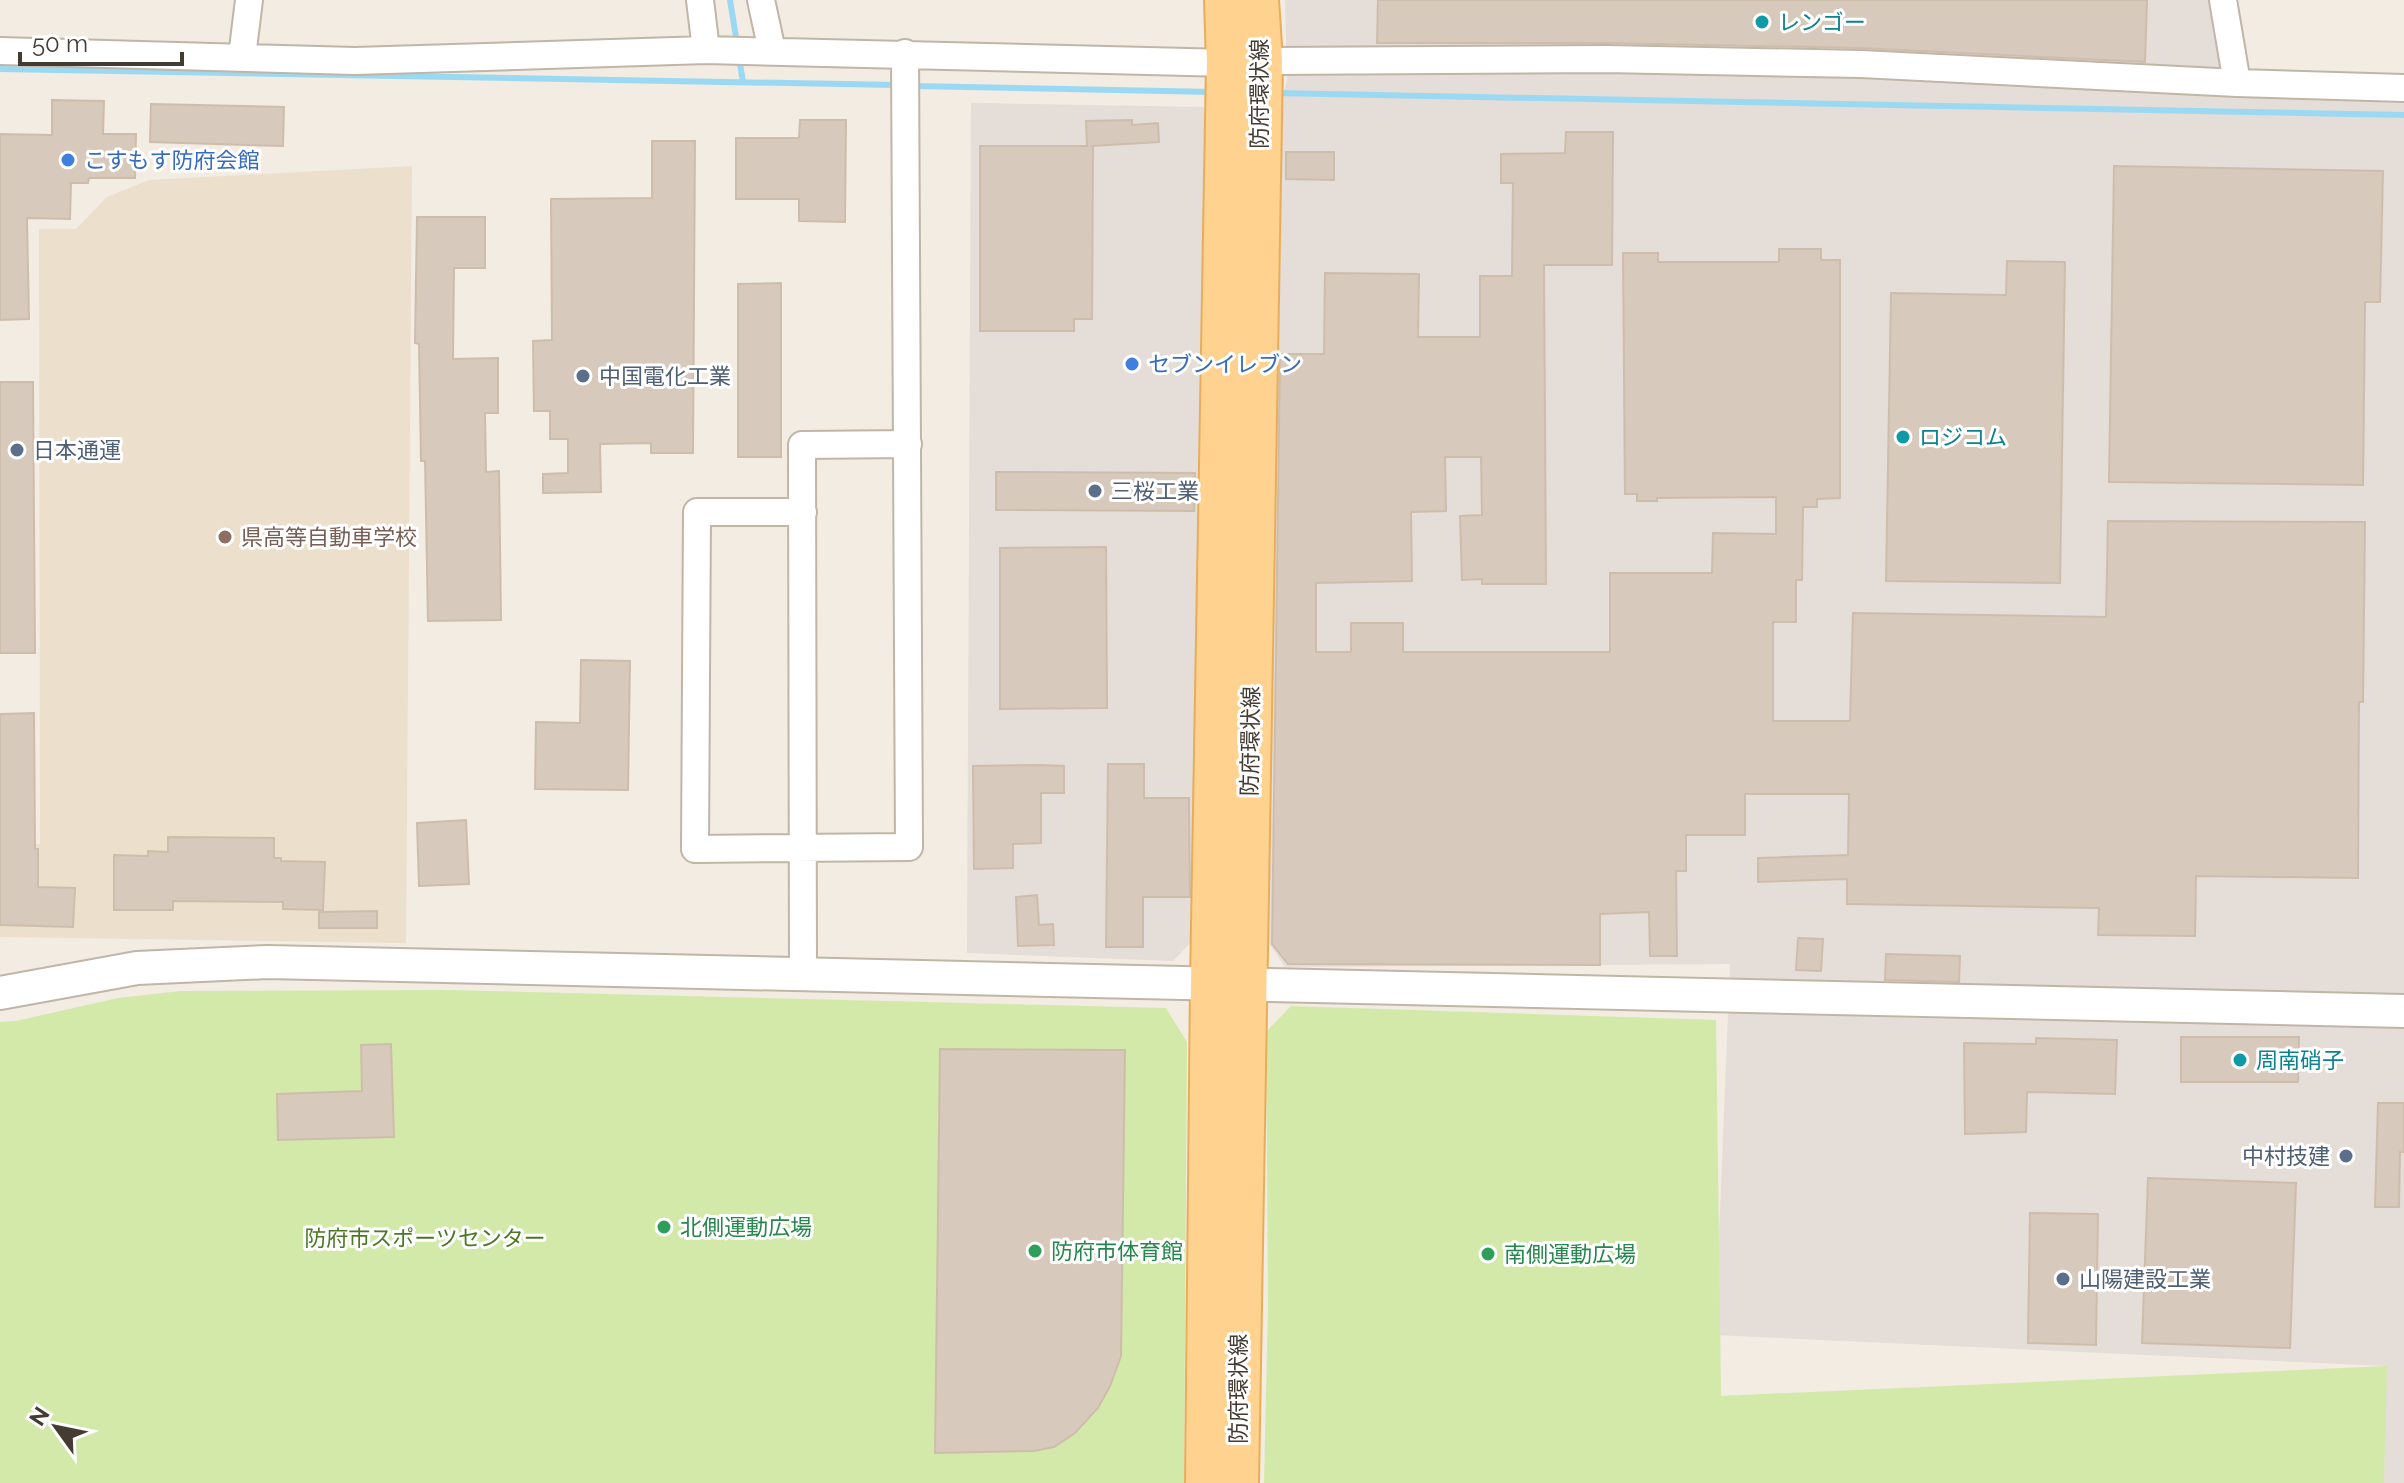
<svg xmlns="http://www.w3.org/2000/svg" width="2404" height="1483" viewBox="0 0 2404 1483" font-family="Raleway,'Noto Sans JP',sans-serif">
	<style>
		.industrial { fill: #e4ddd8 }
		.education { fill: #ecdfcc }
		.green { fill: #d3e9a9 }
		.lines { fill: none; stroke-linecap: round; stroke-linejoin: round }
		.stream { stroke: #9bd9f3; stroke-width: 6 }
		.building { fill: #d7c9bb; stroke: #cfbdab; stroke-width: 2 }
		.minor-casing { stroke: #c1b5a8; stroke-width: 30 }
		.tertiary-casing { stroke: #c1b5a8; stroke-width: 36 }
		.primary-casing { stroke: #e8ad5b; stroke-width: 46 }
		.minor { stroke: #fff; stroke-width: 26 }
		.tertiary { stroke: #fff; stroke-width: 32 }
		.primary { stroke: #ffd28f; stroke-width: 42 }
		.culture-dot { fill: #0f9aa8; stroke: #fff; stroke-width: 3 }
		.shop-dot { fill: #3f7fe0; stroke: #fff; stroke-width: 3 }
		.service-dot { fill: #5c6f8a; stroke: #fff; stroke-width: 3 }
		.education-dot { fill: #8d6e63; stroke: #fff; stroke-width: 3 }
		.leisure-dot { fill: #2e9e5b; stroke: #fff; stroke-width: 3 }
		.labels { text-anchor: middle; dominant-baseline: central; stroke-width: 6; stroke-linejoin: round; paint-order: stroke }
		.culture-label { font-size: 22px; fill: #0d838f; stroke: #fff; text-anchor: start }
		.street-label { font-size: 22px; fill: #443b33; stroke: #fff }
		.shop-label { font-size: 22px; fill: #366cbe; stroke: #fff; text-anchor: start }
		.service-label { font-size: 22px; fill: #4e5e75; stroke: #fff; text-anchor: start }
		.education-label { font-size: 22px; fill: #785e54; stroke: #fff; text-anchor: start }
		.leisure-label { font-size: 22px; fill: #27864d; stroke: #fff; text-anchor: start }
		.park-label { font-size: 22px; fill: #4d7724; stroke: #fff }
	</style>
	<rect width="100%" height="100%" fill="#f2ece3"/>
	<path class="industrial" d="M1285,0H2223L2237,83L2404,88V1483H2384L2386,1366L1715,1335L1730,964L1285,967L1264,936L1279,112L1287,80Z
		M971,103L1204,107L1199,934L1173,961L967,953Z"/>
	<path class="education" d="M412,166L406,943L0,937V845L40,844L39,229H76L107,197L149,180Z"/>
	<path class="green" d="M447,990L1166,1008L1187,1042L1184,1483H0V1022L16,1021L118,998L181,991Z
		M1291,1006L1716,1020L1721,1396L2387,1366L2384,1483H1264L1268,1306L1266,1032Z"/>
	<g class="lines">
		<path class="stream" d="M730,0L737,43
			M739,58L743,82
			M0,69L897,85
			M912,86L1213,92
			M1276,93L2404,115"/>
	</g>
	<path class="building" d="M1378,0H2147L2145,62L1861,48L1606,43H1377Z
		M52,100L104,101L103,134H136L135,178H89L88,183H71L70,219L27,218L29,319L0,320V134L52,135Z
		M151,104L284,107L283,146L150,142Z
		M800,120H846L845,222L799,221V199H736V138H799Z
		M1132,120V125L1158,123L1159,142L1091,146H1093L1092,319H1074V331H980V146H1087L1086,121Z
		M1566,132H1613L1612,265H1544L1546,584H1482V579L1462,580L1460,516L1482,515L1481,457H1445L1446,511L1411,512L1412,581L1316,583V652H1351V623H1403V652H1610V573H1712L1713,533L1776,534V497L1657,498V501H1637V494H1625L1623,253H1658V262H1779V249H1821V260H1840V498L1817,499V507H1803L1802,580H1796V622H1773V721H1850L1853,613L2106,617L2108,521L2365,522L2363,702H2359L2358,878L2196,876L2195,936L2098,935L2099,908L1847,904V879L1758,882V858L1848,855L1849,794H1745V835H1686V871H1676L1677,956H1650L1649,912L1600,914V965L1288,964L1272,944L1280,354H1324L1325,273L1419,274L1418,337H1480V276H1512L1513,183H1501V154L1565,153Z
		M652,141H695L693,453H651V443L600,444L601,492L543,493V474L568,473V439H550V411H534L533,341L552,340L551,199L652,198Z
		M1286,152H1334V180L1286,179Z
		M2114,166L2383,171L2380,302H2365L2363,485L2109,482Z
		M417,217H485V268H454L453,359L498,358V413H485L486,472L499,471L501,620L428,621L425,461H421L419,344L415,343Z
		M2007,261L2065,262L2060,583L1886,581L1891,293L2006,295Z
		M781,283V457H738V284Z
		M0,382H33L35,653H0Z
		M996,472L1195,473L1194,511L996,510Z
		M1106,547L1107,708L1000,709V548Z
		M581,660L630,661L628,790L535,789L536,722L580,723Z
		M34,713L35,849H38V887L75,888L73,927L0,925V714Z
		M1108,764H1144V798H1189L1190,897H1143V947H1106Z
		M1040,765L1064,766V793H1041V843L1013,844V868L974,869L973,766Z
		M466,820L469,884L419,886L417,823Z
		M168,837L274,838V858H281V861L325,862L323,910L283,909V902L173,901V910H114V855L148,856V851L168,852Z
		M1037,895L1039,925L1053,924L1054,945L1018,946L1016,897Z
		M377,911V928H319V912Z
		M1798,938L1823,939L1821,971L1796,970Z
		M1886,954L1960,956L1959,982L1885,980Z
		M2181,1037H2299L2298,1082H2181Z
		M2036,1038L2117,1040L2115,1094L2027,1092L2026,1132L1965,1134L1964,1043L2036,1044Z
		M391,1044L394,1137L278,1140L277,1094L362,1091L361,1045Z
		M940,1049L1125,1050L1121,1356L1110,1386L1098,1408L1075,1433L1054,1447L1034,1451L935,1453Z
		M2378,1103H2404V1152H2400L2399,1207H2375Z
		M2148,1178L2296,1183L2290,1348L2142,1343Z
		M2030,1213L2098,1214L2096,1345L2028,1343Z"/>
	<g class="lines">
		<g class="minor-casing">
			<path id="minor" d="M700,0L706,50
				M761,0L772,51
				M2223,0L2237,83
				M0,51L355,61L706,50L1228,63L1261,61L1606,59L1861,64L2237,83L2404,88
				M242,57L249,0
				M803,512H697L695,849L909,847L905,53
				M803,975L802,445L908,444"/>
		</g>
		<g class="tertiary-casing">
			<path id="tertiary" d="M0,993L137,968L268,962L2404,1011"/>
		</g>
		<g class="primary-casing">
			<path id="primary" d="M1207,1483L1212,983L1228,63L1226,0
				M1237,1483L1261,61L1257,0"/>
		</g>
		<use href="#minor" class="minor"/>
		<use href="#tertiary" class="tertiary"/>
		<use href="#primary" class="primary"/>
	</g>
	<g class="culture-dot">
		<circle cx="1762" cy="22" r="8"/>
		<circle cx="1903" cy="437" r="8"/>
		<circle cx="2240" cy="1060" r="8"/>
	</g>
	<g class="shop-dot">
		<circle cx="68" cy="160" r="8"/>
		<circle cx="1132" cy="364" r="8"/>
	</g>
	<g class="service-dot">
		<circle cx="583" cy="376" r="8"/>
		<circle cx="17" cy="450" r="8"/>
		<circle cx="1095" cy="491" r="8"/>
		<circle cx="2346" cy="1156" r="8"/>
		<circle cx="2063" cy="1279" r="8"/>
	</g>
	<circle class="education-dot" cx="225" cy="537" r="8"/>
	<g class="leisure-dot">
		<circle cx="664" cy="1227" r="8"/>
		<circle cx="1035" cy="1251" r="8"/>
		<circle cx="1488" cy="1254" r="8"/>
	</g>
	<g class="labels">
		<g class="culture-label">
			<text x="1778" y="22">レンゴー</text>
			<text x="1919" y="437">ロジコム</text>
			<text x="2256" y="1060">周南硝子</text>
		</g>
		<g class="street-label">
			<text transform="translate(1259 94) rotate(-90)">防府環状線</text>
			<text transform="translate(1250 741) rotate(-89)">防府環状線</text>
			<text transform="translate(1238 1389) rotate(-90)">防府環状線</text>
		</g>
		<g class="shop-label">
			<text x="84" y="160">こすもす防府会館</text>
			<text x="1148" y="364">セブンイレブン</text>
		</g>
		<g class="service-label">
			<text x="599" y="376">中国電化工業</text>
			<text x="33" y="450">日本通運</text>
			<text x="1111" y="491">三桜工業</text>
			<text x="2330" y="1156" text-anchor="end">中村技建</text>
			<text x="2079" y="1279">山陽建設工業</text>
		</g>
		<g class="education-label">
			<text x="241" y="537">県高等自動車学校</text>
		</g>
		<g class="leisure-label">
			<text x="680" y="1227">北側運動広場</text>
			<text x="1051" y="1251">防府市体育館</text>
			<text x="1504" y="1254">南側運動広場</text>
		</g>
		<g class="park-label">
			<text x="425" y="1238">防府市スポーツセンター</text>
		</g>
	</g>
	<g transform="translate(56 1427) rotate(303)" stroke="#ffffff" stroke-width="6" paint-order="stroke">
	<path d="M0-6L14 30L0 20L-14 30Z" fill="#443b33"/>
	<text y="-12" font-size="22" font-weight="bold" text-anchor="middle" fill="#443b33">N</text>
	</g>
	<path d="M20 52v12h162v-12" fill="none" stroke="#443b33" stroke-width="4"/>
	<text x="32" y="52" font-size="24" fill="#443b33" stroke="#ffffff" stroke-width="6" paint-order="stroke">50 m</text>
</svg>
